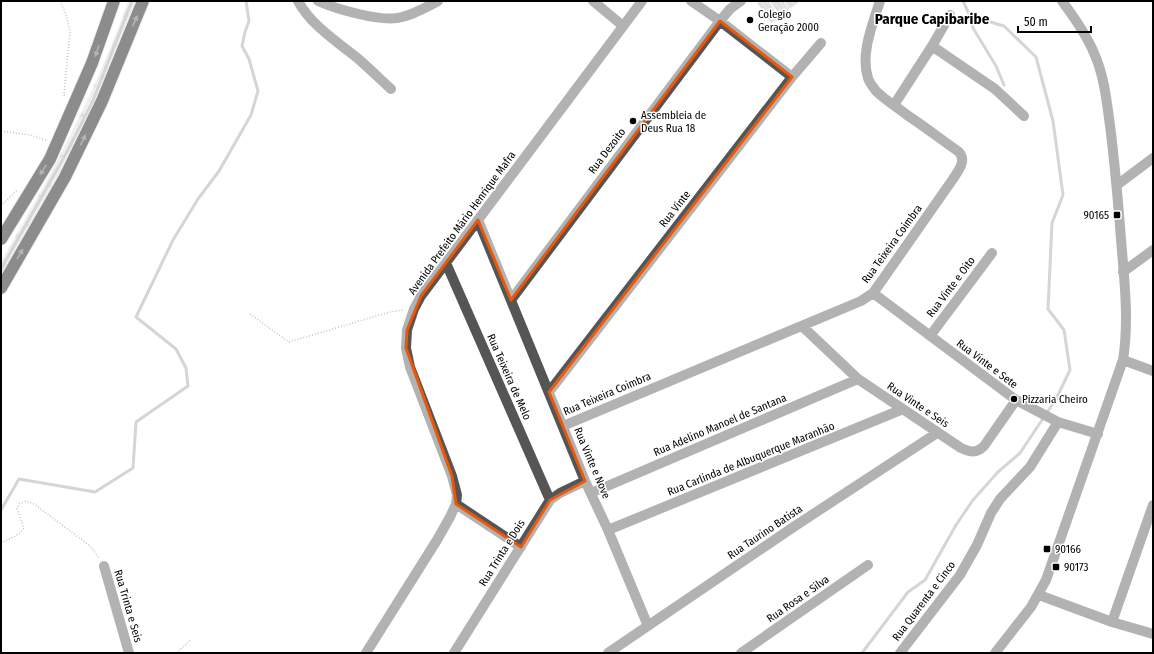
<svg xmlns="http://www.w3.org/2000/svg" width="1154" height="654" viewBox="0 0 1154 654" font-family="'Fira Sans Condensed',sans-serif">
	<style>
		.forest { fill: url(#forest-firs) }
		.lines { fill: none; stroke-linecap: round; stroke-linejoin: round }
		.stream { stroke: #a3a3a3; stroke-width: 3 }
		.building { fill: url(#building-back-hatch) }
		.highway-casing { stroke: #dbdbdb; stroke-width: 14 }
		.path { stroke: #777; stroke-width: 1.5; stroke-dasharray: 1 2; stroke-linecap: butt }
		.minor { stroke: #555; stroke-width: 10 }
		.highway { stroke: #000; stroke-width: 12 }
		.oneway { fill: #595959 }
		.marked { fill: none; stroke: #e8590c; stroke-width: 3; stroke-linejoin: round }
		.poi-dot { fill: #000; stroke: #fff; stroke-width: 1.5 }
		.labels { text-anchor: middle; dominant-baseline: central; stroke-width: 3; stroke-linejoin: round; paint-order: stroke }
		.poi-label { font-size: 11px; fill: #000; stroke: #fff; text-anchor: start }
		.street-label { font-size: 11px; fill: #000; stroke: #fff }
		.district-label { font-size: 15px; font-weight: bold; fill: #000; stroke: #fff }
	</style>
	<defs>
		<pattern id="forest-firs" width="22" height="20" patternUnits="userSpaceOnUse"><rect width="22" height="20" fill="#dcdcdc"/><path d="M5 1l3.5 6h-7zM16 11l3.5 6h-7z" fill="#bbb"/></pattern>
		<pattern id="building-back-hatch" width="6" height="6" patternUnits="userSpaceOnUse"><rect width="6" height="6" fill="#c4c4c4"/><path d="M-1 5l2 2M0 0l6 6M5-1l2 2" fill="none" stroke="#a7a7a7"/></pattern>
	</defs>
	<rect width="100%" height="100%" fill="#fff"/>
	<path class="forest" d="M128,1H137L91,115L1,280V261C50,178 96,92 128,1Z"/>
	<g class="lines">
		<path class="stream" d="M970,16L973,28L996,66L1004,85
			M1,269L68,150L92,103L132,1
			M1,510L19,479L95,492L133,468L136,422L188,386L186,368L176,349L136,317L173,240L198,199L219,171L251,115L258,91L249,59L242,46L245,32L249,21L246,1
			M862,653L908,592L925,580L956,525L973,500L998,472L1020,453L1056,399L1070,370L1064,330L1048,309L1052,223L1063,195L1053,121L1036,57L1004,26L970,16L963,1"/>
	</g>
	<path class="building" d="M760,1H769L780,19L771,23L757,3Z
		M770,1H783L790,12L782,18Z
		M784,1H797L798,3L789,9Z"/>
	<g class="lines">
		<g class="highway-casing">
			<path id="highway" d="M1,239L50,159L92,63L114,1
				M1,288L65,177L102,101L143,1"/>
		</g>
		<path class="path" d="M60,1L66,14L70,32L64,95L66,96
			M1,131L30,135L46,140
			M1,206L18,189
			M250,314L289,342L390,312L404,310
			M1,544C8,538 18,537 24,528L17,509L19,504L26,501L34,504L90,546L99,558
			M176,653L191,640"/>
		<path class="minor" d="M298,1C311,25 336,41 356,57C368,67 380,79 391,89
			M318,1C336,9 383,23 402,17C414,14 427,7 438,1
			M593,1L623,26
			M691,1L720,21L792,77
			M932,46L995,89L1024,116
			M894,105L932,46L950,15
			M1117,185L1153,158
			M478,220L585,481L608,530L648,626
			M446,263L550,500
			M1123,272L1153,250
			M873,293L1016,400L1058,422L1098,434
			M511,300L720,21L730,9L741,1
			M802,326L858,379L961,448C970,452 976,454 984,446L1016,400
			M930,336L992,253
			M1123,360L1153,371
			M549,392L792,77L821,43
			M563,426L861,301L873,293L883,279L953,179C958,171 967,161 959,152C942,140 925,127 907,115C897,107 885,100 876,91C873,87 869,82 868,78C860,54 873,23 880,1
			M591,493L858,379
			M456,504L521,547
			M608,530L903,409
			M104,566L129,653
			M1039,595L1112,622L1153,634
			M1112,622L1153,505
			M366,653L437,540L450,517L456,504L457,495L452,476L410,367L406,348L407,330L414,309L421,296L642,1
			M454,653L550,500L560,493L585,481
			M608,653L795,526L937,433
			M741,653L868,565
			M900,653L960,575L977,545L991,513L1000,499L1030,467L1058,422
			M995,653L1031,607L1046,580L1123,360C1130,316 1123,271 1120,226C1117,190 1114,154 1109,118C1106,95 1103,73 1094,53C1086,34 1074,17 1062,1"/>
		<use href="#highway" class="highway"/>
	</g>
	<defs><path id="oneway-solid" d="M-6-.8H1V-3.2L6.5 0L1 3.2V.8H-6Z"/></defs>
	<g class="oneway">
		<use href="#oneway-solid" transform="translate(135 21) rotate(-67)"/>
		<use href="#oneway-solid" transform="translate(97 51) rotate(109)"/>
		<use href="#oneway-solid" transform="translate(83 140) rotate(-64)"/>
		<use href="#oneway-solid" transform="translate(43 170) rotate(122)"/>
		<use href="#oneway-solid" transform="translate(20 254) rotate(-60)"/>
	</g>
	<path d="M0 0H1154V654H0ZM720,21L792,77L549,392L585,481L550,500L521,547L456,504L452,476L406,348L407,330L421,296L478,220L511,300Z" fill="#fff" fill-opacity=".55" fill-rule="evenodd"/>
	<path class="marked" d="M720,21L792,77L549,392L585,481L550,500L521,547L456,504L452,476L406,348L407,330L421,296L478,220L511,300Z"/>
	<g class="poi-dot">
		<circle cx="750" cy="20" r="4"/>
		<circle cx="633" cy="121" r="4"/>
		<rect x="1113" y="211" width="8" height="8" rx="2"/>
		<circle cx="1014" cy="399" r="4"/>
		<rect x="1043" y="545" width="8" height="8" rx="2"/>
		<rect x="1052" y="563" width="8" height="8" rx="2"/>
	</g>
	<g class="labels">
		<g class="poi-label">
			<text x="758" y="14">Colegio<tspan x="758" dy="13">Geração 2000</tspan></text>
			<text x="641" y="115">Assembleia de<tspan x="641" dy="13">Deus Rua 18</tspan></text>
			<text x="1109" y="215" text-anchor="end">90165</text>
			<text x="1022" y="399">Pizzaria Cheiro</text>
			<text x="1055" y="549">90166</text>
			<text x="1064" y="567">90173</text>
		</g>
		<g class="street-label">
			<text transform="translate(607 151) rotate(-53)">Rua Dezoito</text>
			<text transform="translate(675 209) rotate(-52)">Rua Vinte</text>
			<text transform="translate(462 223) rotate(-54)">Avenida Prefeito Mário Henrique Mafra</text>
			<text transform="translate(892 244) rotate(-54)">Rua Teixeira Coimbra</text>
			<text transform="translate(951 287) rotate(-53)">Rua Vinte e Oito</text>
			<text transform="translate(987 364) rotate(37)">Rua Vinte e Sete</text>
			<text transform="translate(509 377) rotate(66)">Rua Teixeira de Melo</text>
			<text transform="translate(607 394) rotate(-23)">Rua Teixeira Coimbra</text>
			<text transform="translate(918 405) rotate(34)">Rua Vinte e Seis</text>
			<text transform="translate(720 425) rotate(-23)">Rua Adelino Manoel de Santana</text>
			<text transform="translate(751 459) rotate(-22)">Rua Carlinda de Albuquerque Maranhão</text>
			<text transform="translate(592 463) rotate(67)">Rua Vinte e Nove</text>
			<text transform="translate(765 532) rotate(-34)">Rua Taurino Batista</text>
			<text transform="translate(502 553) rotate(-58)">Rua Trinta e Dois</text>
			<text transform="translate(798 599) rotate(-35)">Rua Rosa e Silva</text>
			<text transform="translate(924 601) rotate(-53)">Rua Quarenta e Cinco</text>
			<text transform="translate(128 606) rotate(74)">Rua Trinta e Seis</text>
		</g>
		<g class="district-label">
			<text x="932" y="19">Parque Capibaribe</text>
		</g>
	</g>
	<rect width="1154" height="654" fill="none" stroke="#000000" stroke-width="4"/>
	<path d="M1018 26v6h73v-6" fill="none" stroke="#000000" stroke-width="2"/>
	<text x="1024" y="26" font-size="12" fill="#000000" stroke="#ffffff" stroke-width="3" paint-order="stroke">50 m</text>
</svg>
